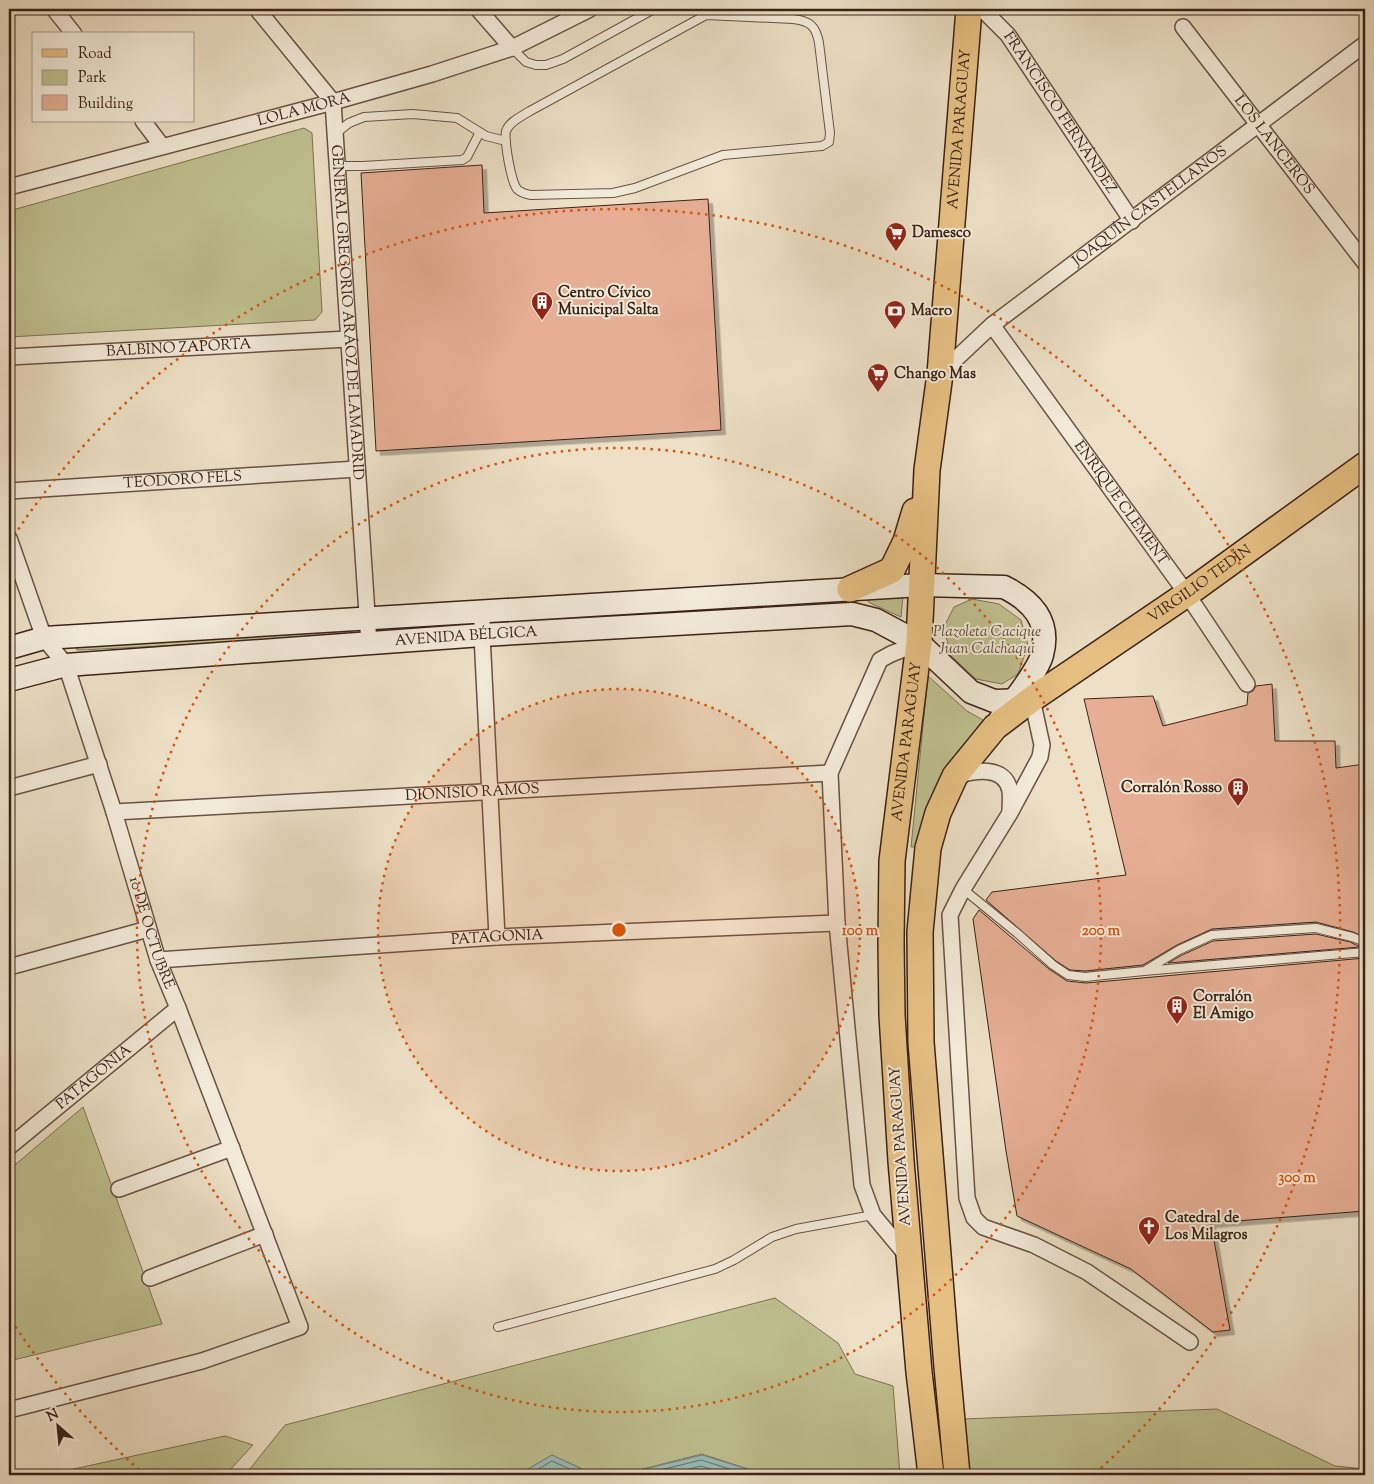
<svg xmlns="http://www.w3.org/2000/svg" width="1374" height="1484" viewBox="0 0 1374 1484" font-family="'Sorts Mill Goudy',serif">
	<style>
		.green { fill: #bfc090; stroke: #7d7154 }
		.water { fill: #99bdb8; stroke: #737f78 }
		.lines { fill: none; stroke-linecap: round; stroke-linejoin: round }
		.shore { stroke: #6a7068; stroke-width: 1 }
		.building { fill: #e6ae94; stroke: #3b2218; filter: url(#shadow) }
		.service-casing { stroke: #685244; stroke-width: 10 }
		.minor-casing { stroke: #685244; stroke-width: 18 }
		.secondary-casing { stroke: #3b2218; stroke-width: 25 }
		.primary-casing { stroke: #3b2218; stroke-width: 28 }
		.service { stroke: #f3ebda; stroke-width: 8 }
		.minor { stroke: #f3ebda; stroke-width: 15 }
		.secondary { stroke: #f3ebda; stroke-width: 22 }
		.primary { stroke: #e6c083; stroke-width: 25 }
		.ring { fill: none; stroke: #d7540d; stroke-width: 2.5; stroke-dasharray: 2.5 5 }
		.labels { text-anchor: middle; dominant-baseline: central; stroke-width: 4; stroke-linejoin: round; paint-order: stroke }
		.street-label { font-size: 15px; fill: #3b2218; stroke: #f3ebda }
		.poi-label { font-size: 15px; font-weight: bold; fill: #3b2218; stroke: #f3ebda; text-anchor: start }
		.park-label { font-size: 15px; font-style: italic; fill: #5c4a36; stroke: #f3ebda }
		.centre { fill: #d7540d; stroke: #f3ebda; stroke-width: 2.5 }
		.ring-label { font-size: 15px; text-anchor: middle; font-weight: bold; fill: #d7540d; stroke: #f3ebda; stroke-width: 4; stroke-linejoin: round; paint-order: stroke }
	</style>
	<defs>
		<filter id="shadow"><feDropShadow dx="4.5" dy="4.5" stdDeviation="0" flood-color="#0004"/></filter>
	</defs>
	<rect width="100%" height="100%" fill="#ede0c6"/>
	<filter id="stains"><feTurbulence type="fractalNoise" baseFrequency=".004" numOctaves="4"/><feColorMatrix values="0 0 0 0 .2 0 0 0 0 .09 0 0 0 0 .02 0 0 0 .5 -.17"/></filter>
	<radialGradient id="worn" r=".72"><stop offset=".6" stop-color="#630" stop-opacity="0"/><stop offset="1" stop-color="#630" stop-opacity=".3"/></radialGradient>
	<path class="green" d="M304,128L312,133L322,312L315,320L9,337V211Z
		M903,595L901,617L870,603L864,598Z
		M834,598L838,602L837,605L496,623L497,619Z
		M972,599L999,604L1021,620L1028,645L1018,674L1002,684L976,679L950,655L944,627L954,607Z
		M344,628L345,634L339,637L81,650H77L75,646Z
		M928,676L967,711L983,720L940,777L925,813L915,847H911Z
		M83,1107L162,1324L9,1361V1170Z
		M775,1298L838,1343L855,1374L893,1386L900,1475H826L757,1472L702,1454L619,1475H595L552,1455L518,1475H245L285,1425Z
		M1217,1409L1335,1466L1365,1469V1475H967L963,1419Z
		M225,1436L253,1445L228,1472L213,1475H46Z"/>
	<path class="water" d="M552,1455L595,1475H518Z
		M702,1455L757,1472L817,1475H620Z"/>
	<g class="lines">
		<path class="shore" d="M528,1475L552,1461L583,1475
			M640,1475L701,1460L749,1475
			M666,1475L701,1466L729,1475"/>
	</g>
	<path class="building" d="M482,165L484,213L708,199L721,430L376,451L361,173Z
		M1272,684L1275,741H1335L1336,768L1365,764V937L1353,932L1316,922L1212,929L1177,945L1143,965L1085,971L1070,970L1056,961L986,900L992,892L1126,875L1084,699L1153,696L1163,726L1247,705L1248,693L1253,691L1256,686Z
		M979,910L1049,969L1067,981L1086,983L1365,958V1211L1211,1223L1230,1330L1213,1332L1131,1269L1017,1216L1006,1151L973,919Z
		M1316,934L1350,942L1360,947L1168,963L1182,955L1213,941Z"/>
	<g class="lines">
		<g class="service-casing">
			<path id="service" d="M706,15L793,19C810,21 816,26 819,43L830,133L829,142L822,146L723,155L635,188L613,193L531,195C525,194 521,193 517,189C511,181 504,141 506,131C509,122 522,116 530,111Z
				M512,48L526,62L536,65H546L563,59L654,9
				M335,134L349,123L364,117L413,114L457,118L486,136L506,141
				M337,166H363L462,160L467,157L480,132
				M963,889L1017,933L1053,965L1068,975L1085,977L1144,971L1365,952
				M1146,970L1179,950L1212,935L1316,928L1352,937L1360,940L1365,944
				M498,1327L715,1269L734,1260L772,1237L796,1229L873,1215"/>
		</g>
		<g class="minor-casing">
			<g id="minor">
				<path d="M54,9L74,34"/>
				<path id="s1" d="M257,9L333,102L369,644"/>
				<path d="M478,9L512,48"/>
				<path id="s2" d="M982,9L1008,35L1132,221"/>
				<path id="s3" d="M1183,27L1365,263"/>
				<path d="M143,121L162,146"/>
				<path id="s4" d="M9,187L333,102L432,74L512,48L590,9"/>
				<path id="s5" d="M992,325L1187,594L1247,684"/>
				<path id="s6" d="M9,357L348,339"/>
				<path id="s7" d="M940,374L992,325L1365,44"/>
				<path id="s8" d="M9,491L357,469"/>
				<path id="s9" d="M9,538L44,638L66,665L114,812L158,960L178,1008L300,1327L202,1361L9,1410"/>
				<path d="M482,611V635L497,937"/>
				<path d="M1032,699L1042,745L1040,757L1010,813L963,889L950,915L967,1198L974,1218L983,1227L1034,1245L1087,1272L1190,1342"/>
				<path d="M956,776C973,771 1005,764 1010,791C1011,798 1010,805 1010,811"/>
				<path d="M9,788L99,764"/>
				<path id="s10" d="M114,812L830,773"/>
				<path id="s11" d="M158,960L497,937L837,923"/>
				<path d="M9,967L148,929"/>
				<path id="s12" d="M9,1147L178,1008"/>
				<path d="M119,1189L232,1148"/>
				<path d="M908,1257L873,1215L862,1185L837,923L830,773L880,660L891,654L919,643"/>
				<path d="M150,1278L265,1234"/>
			</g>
		</g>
		<g class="secondary-casing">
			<g id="secondary">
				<path d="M9,648L44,638L921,585L1004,587C1032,601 1051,621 1042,655C1037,673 1011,703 1000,720"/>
				<path id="s13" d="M9,680L66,665L482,635L852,614L876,620L919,643L971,692L994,701L1024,700"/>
			</g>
		</g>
		<g class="primary-casing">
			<g id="primary">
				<path d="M850,589L892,570L906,541L915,511"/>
				<path id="s14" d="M931,1475L919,1372L901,1161L892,1015L891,942L892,861L919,643L927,470L940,374L969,9"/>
				<path id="s15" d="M957,1475L947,1367L921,1042L920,932L928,848L938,813L955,776L995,727L1032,699L1187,594L1365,465"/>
			</g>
		</g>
		<use href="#service" class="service"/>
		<use href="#minor" class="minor"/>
		<use href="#secondary" class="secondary"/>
		<use href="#primary" class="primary"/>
	</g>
	<circle cx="619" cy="930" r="241" fill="#d7540d" fill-opacity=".12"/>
	<g class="ring">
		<circle cx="619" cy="930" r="241"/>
		<circle cx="619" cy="930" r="482"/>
		<path d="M145 1475A722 722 0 0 1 10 1318M10 542A722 722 0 1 1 1093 1475"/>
	</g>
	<defs>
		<g id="supermarket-pin" transform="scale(1.125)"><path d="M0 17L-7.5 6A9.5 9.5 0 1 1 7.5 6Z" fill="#8f2418" stroke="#f3ebda"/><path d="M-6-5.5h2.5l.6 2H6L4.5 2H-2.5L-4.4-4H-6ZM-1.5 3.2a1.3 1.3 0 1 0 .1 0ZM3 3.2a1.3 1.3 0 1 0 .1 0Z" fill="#fff"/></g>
		<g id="building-pin" transform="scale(1.125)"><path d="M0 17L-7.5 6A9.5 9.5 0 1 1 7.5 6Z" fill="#8f2418" stroke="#f3ebda"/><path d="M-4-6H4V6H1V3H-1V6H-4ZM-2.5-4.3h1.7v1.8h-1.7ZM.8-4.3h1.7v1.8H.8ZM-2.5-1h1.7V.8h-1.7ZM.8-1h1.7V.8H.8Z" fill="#fff"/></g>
		<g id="bank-pin" transform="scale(1.125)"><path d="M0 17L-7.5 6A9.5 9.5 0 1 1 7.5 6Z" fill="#8f2418" stroke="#f3ebda"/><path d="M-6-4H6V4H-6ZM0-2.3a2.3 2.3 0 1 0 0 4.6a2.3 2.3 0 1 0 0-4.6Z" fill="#fff"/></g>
		<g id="church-pin" transform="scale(1.125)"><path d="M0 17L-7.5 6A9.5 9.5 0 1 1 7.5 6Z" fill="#8f2418" stroke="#f3ebda"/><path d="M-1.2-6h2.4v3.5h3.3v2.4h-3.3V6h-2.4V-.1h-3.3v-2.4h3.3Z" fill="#fff"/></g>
	</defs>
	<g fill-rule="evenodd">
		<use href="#supermarket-pin" x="896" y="233"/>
		<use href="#building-pin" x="542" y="302"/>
		<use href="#bank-pin" x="895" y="311"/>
		<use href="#supermarket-pin" x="878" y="374"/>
		<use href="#building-pin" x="1238" y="788"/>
		<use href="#building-pin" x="1177" y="1006"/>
		<use href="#church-pin" x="1149" y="1227"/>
	</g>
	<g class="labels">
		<g class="street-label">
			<text stroke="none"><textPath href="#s4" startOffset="305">LOLA MORA</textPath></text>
			<text stroke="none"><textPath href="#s2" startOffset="130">FRANCISCO FERNÁNDEZ</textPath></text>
			<text stroke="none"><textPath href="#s14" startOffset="1351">AVENIDA PARAGUAY</textPath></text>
			<text stroke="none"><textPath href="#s3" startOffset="149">LOS LANCEROS</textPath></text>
			<text stroke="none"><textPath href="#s7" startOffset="269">JOAQUÍN CASTELLANOS</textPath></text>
			<text stroke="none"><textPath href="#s1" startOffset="331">GENERAL GREGORIO ARÁOZ DE LAMADRID</textPath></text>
			<text stroke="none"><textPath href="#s6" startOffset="170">BALBINO ZAPORTA</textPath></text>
			<text stroke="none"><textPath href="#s8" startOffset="174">TEODORO FELS</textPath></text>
			<text stroke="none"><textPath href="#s5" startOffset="220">ENRIQUE CLEMENT</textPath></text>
			<text stroke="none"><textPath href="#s15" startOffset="1019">VIRGILIO TEDÍN</textPath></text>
			<text stroke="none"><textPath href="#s13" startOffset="460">AVENIDA BÉLGICA</textPath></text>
			<text stroke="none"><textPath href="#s14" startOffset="736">AVENIDA PARAGUAY</textPath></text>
			<text stroke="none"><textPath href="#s10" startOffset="359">DIONISIO RAMOS</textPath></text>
			<text stroke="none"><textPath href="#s9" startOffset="422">10 DE OCTUBRE</textPath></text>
			<text stroke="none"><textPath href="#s11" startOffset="340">PATAGONIA</textPath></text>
			<text stroke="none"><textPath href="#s12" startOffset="110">PATAGONIA</textPath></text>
			<text transform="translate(901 1146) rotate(-94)">AVENIDA PARAGUAY</text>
		</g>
		<g class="poi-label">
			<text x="912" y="233">Damesco</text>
			<text x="558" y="293">Centro Cívico<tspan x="558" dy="17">Municipal Salta</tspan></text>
			<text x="911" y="311">Macro</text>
			<text x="894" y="374">Chango Mas</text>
			<text x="1222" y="788" text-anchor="end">Corralón Rosso</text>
			<text x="1193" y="997">Corralón<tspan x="1193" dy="17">El Amigo</tspan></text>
			<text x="1165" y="1218">Catedral de<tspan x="1165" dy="17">Los Milagros</tspan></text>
		</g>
		<g class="park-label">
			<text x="987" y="632">Plazoleta Cacique<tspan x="987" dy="17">Juan Calchaqui</tspan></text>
		</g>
	</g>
	<circle cx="619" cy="930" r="8" class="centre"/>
	<g class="ring-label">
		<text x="860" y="935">100 m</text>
		<text x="1101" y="935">200 m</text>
		<text x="1297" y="1182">300 m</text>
	</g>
	<rect width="1374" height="1484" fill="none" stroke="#ede0c6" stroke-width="30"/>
	<rect x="10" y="10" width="1354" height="1464" fill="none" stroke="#3b2218" stroke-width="2.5"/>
	<rect x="15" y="15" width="1344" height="1454" fill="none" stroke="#3b2218"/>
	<rect x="32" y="32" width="162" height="90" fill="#f3ebda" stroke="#a99b8c"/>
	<rect x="42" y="49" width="25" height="8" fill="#e6c083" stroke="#a99b8c"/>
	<text x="78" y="58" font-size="15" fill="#3b2218">Road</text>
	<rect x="42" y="70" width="25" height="15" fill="#bfc090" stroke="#a99b8c"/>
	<text x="78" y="82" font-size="15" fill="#3b2218">Park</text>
	<rect x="42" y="95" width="25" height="15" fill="#e6ae94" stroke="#a99b8c"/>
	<text x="78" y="108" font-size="15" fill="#3b2218">Building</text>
	<g transform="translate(58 1426) rotate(333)" stroke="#f3ebda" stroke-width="4" paint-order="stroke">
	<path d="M0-4L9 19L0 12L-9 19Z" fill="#3b2218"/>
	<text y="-8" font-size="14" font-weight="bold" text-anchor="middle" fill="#3b2218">N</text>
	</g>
	<rect width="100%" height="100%" filter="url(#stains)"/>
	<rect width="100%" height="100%" fill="url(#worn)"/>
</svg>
